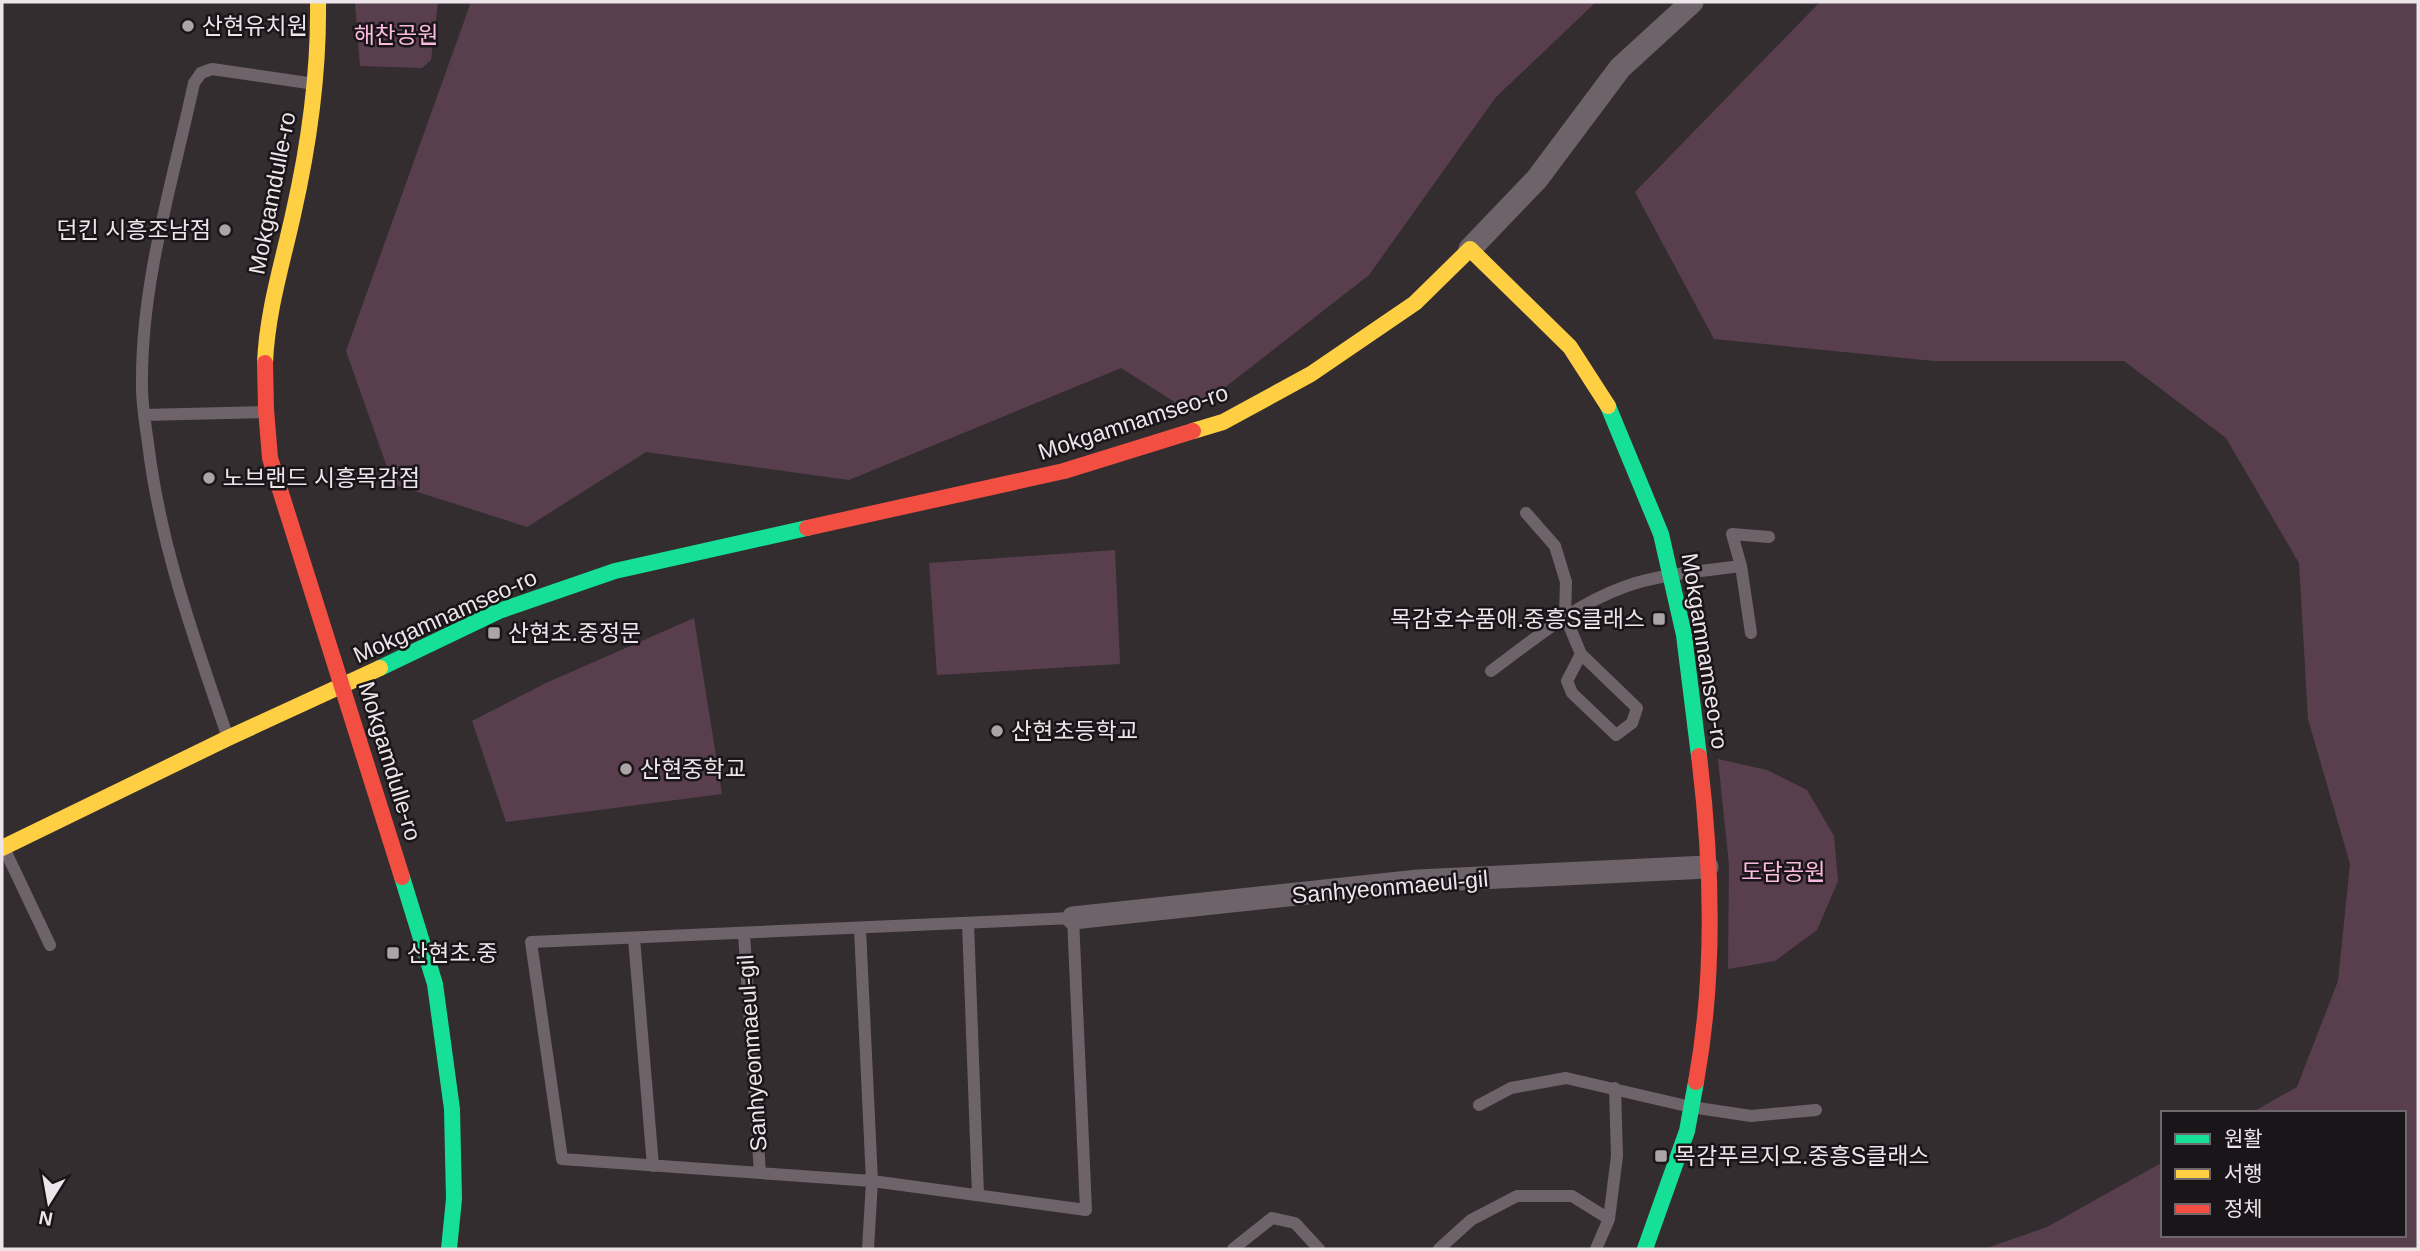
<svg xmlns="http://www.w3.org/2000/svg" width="2420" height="1251" viewBox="0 0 2420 1251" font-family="Arial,'Noto Sans KR',sans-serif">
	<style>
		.green { fill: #593f4e }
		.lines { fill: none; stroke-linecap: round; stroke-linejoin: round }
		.lane { stroke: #6e6369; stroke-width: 12 }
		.street { stroke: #6e6369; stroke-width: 23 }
		.fast { stroke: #16e098; stroke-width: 16 }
		.slow { stroke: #ffcf43; stroke-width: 16 }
		.jam { stroke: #f24e42; stroke-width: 16 }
		.poi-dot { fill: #aca5a8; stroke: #1a1518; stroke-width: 2.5 }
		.labels { text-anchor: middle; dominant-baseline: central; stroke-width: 5; stroke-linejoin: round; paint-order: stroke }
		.poi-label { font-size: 23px; fill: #ede5e9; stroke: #1a1518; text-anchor: start }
		.park-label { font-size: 23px; fill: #fabbdf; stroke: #1a1518 }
		.street-label { font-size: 23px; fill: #ede5e9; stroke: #1a1518 }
	</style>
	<rect width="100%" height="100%" fill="#332d30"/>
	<path class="green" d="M355,2H438L431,60L422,68L360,66Z
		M471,2H1596L1496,97L1369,275L1192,413L1121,368L849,480L646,452L527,527L393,484L346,351Z
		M1820,2H2418V1249H1984L2047,1227L2163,1162V1235H2404V1113H2251L2297,1087L2338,981L2350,864L2308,719L2299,563L2226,438L2124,361H1934L1714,339L1635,192Z
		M1115,550L1120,664L937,675L929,563Z
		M694,618L722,794L506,822L472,721L546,683Z
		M1718,759L1767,770L1807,790L1834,836L1838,881L1817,930L1775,961L1728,969L1729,865Z"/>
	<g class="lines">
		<path class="lane" d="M144,415L265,412
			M1526,513L1555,546L1566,582L1565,616L1581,654L1637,708L1632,723L1616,735L1572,693L1567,681L1581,654
			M1741,566L1732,534L1769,537
			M1491,671C1533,640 1574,605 1624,587C1659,574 1704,571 1741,566L1751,633
			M228,738C195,641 160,545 148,443C145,422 141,400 142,379C142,279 173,180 194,83L201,73L212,69L315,84
			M4,848L50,945
			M1073,918L1086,1210L872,1181L562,1159L531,942Z
			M968,923L978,1195
			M860,929L872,1181L868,1249
			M744,934L760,1173
			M634,938L653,1166
			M1479,1105L1511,1088L1566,1078L1691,1107L1751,1116L1816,1110
			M1233,1249L1272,1218L1295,1223L1319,1249
			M1439,1249L1471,1220L1517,1196H1572L1609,1219
			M1596,1249L1609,1219L1617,1156L1615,1088"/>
		<path class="street" d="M1470,249L1537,179L1620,68L1692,2
			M1073,918L1418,881L1707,867"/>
		<path class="fast" d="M1608,406L1661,534L1684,635L1699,756
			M380,668L499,611L615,571L807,528
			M402,877L435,984L452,1109L454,1199L449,1249
			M1645,1249L1687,1131L1696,1082"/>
		<path class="slow" d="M265,363C267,312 282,265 293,215C309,145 319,74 318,2
			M1193,431L1223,422L1311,374L1415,303L1470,249L1570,347L1608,406
			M2,848L228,738L380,668"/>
		<path class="jam" d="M265,363L266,409L270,458L402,877
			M807,528L1064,471L1193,431
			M1696,1082C1715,978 1712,861 1699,756"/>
	</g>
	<g class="poi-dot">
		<circle cx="188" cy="26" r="7"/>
		<circle cx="225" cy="230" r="7"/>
		<circle cx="209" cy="478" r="7"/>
		<rect x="1652" y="612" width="14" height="14" rx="3.5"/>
		<rect x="487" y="626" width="14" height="14" rx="3.5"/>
		<circle cx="997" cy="731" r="7"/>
		<circle cx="626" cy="769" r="7"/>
		<rect x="386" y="946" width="14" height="14" rx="3.5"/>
		<rect x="1654" y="1149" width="14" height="14" rx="3.5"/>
	</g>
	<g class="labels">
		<g class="poi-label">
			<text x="202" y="26">산현유치원</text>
			<text x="211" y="230" text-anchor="end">던킨 시흥조남점</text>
			<text x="223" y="478">노브랜드 시흥목감점</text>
			<text x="1645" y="619" text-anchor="end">목감호수품애.중흥S클래스</text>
			<text x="508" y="633">산현초.중정문</text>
			<text x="1011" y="731">산현초등학교</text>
			<text x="640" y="769">산현중학교</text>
			<text x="407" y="953">산현초.중</text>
			<text x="1675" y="1156">목감푸르지오.중흥S클래스</text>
		</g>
		<g class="park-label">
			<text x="396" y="35">해찬공원</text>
			<text x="1783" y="872">도담공원</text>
		</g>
		<g class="street-label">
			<text transform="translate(272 193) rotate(-79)">Mokgamdulle-ro</text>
			<text transform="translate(1133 422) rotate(-18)">Mokgamnamseo-ro</text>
			<text transform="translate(445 616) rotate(-24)">Mokgamnamseo-ro</text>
			<text transform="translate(1705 651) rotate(81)">Mokgamnamseo-ro</text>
			<text transform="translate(390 761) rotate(73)">Mokgamdulle-ro</text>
			<text transform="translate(1390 887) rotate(-5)">Sanhyeonmaeul-gil</text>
			<text transform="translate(752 1053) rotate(-94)">Sanhyeonmaeul-gil</text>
		</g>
	</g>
	<rect width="2420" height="1251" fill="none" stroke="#ede5e9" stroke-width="7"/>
	<rect x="2161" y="1111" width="245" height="126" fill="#1a1518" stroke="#6e686c" stroke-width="2"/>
	<rect x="2175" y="1134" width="35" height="10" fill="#16e098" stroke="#6e686c" stroke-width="2"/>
	<text x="2224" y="1146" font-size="21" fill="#ede5e9">원활</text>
	<rect x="2175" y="1169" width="35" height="10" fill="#ffcf43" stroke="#6e686c" stroke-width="2"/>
	<text x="2224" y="1181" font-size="21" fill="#ede5e9">서행</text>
	<rect x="2175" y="1204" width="35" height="10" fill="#f24e42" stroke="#6e686c" stroke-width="2"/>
	<text x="2224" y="1216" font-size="21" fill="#ede5e9">정체</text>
	<g transform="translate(49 1202) rotate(191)" stroke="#1a1518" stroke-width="5" paint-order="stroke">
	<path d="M0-5L12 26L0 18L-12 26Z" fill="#ede5e9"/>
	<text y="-10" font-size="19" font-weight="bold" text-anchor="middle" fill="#ede5e9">N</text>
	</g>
</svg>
